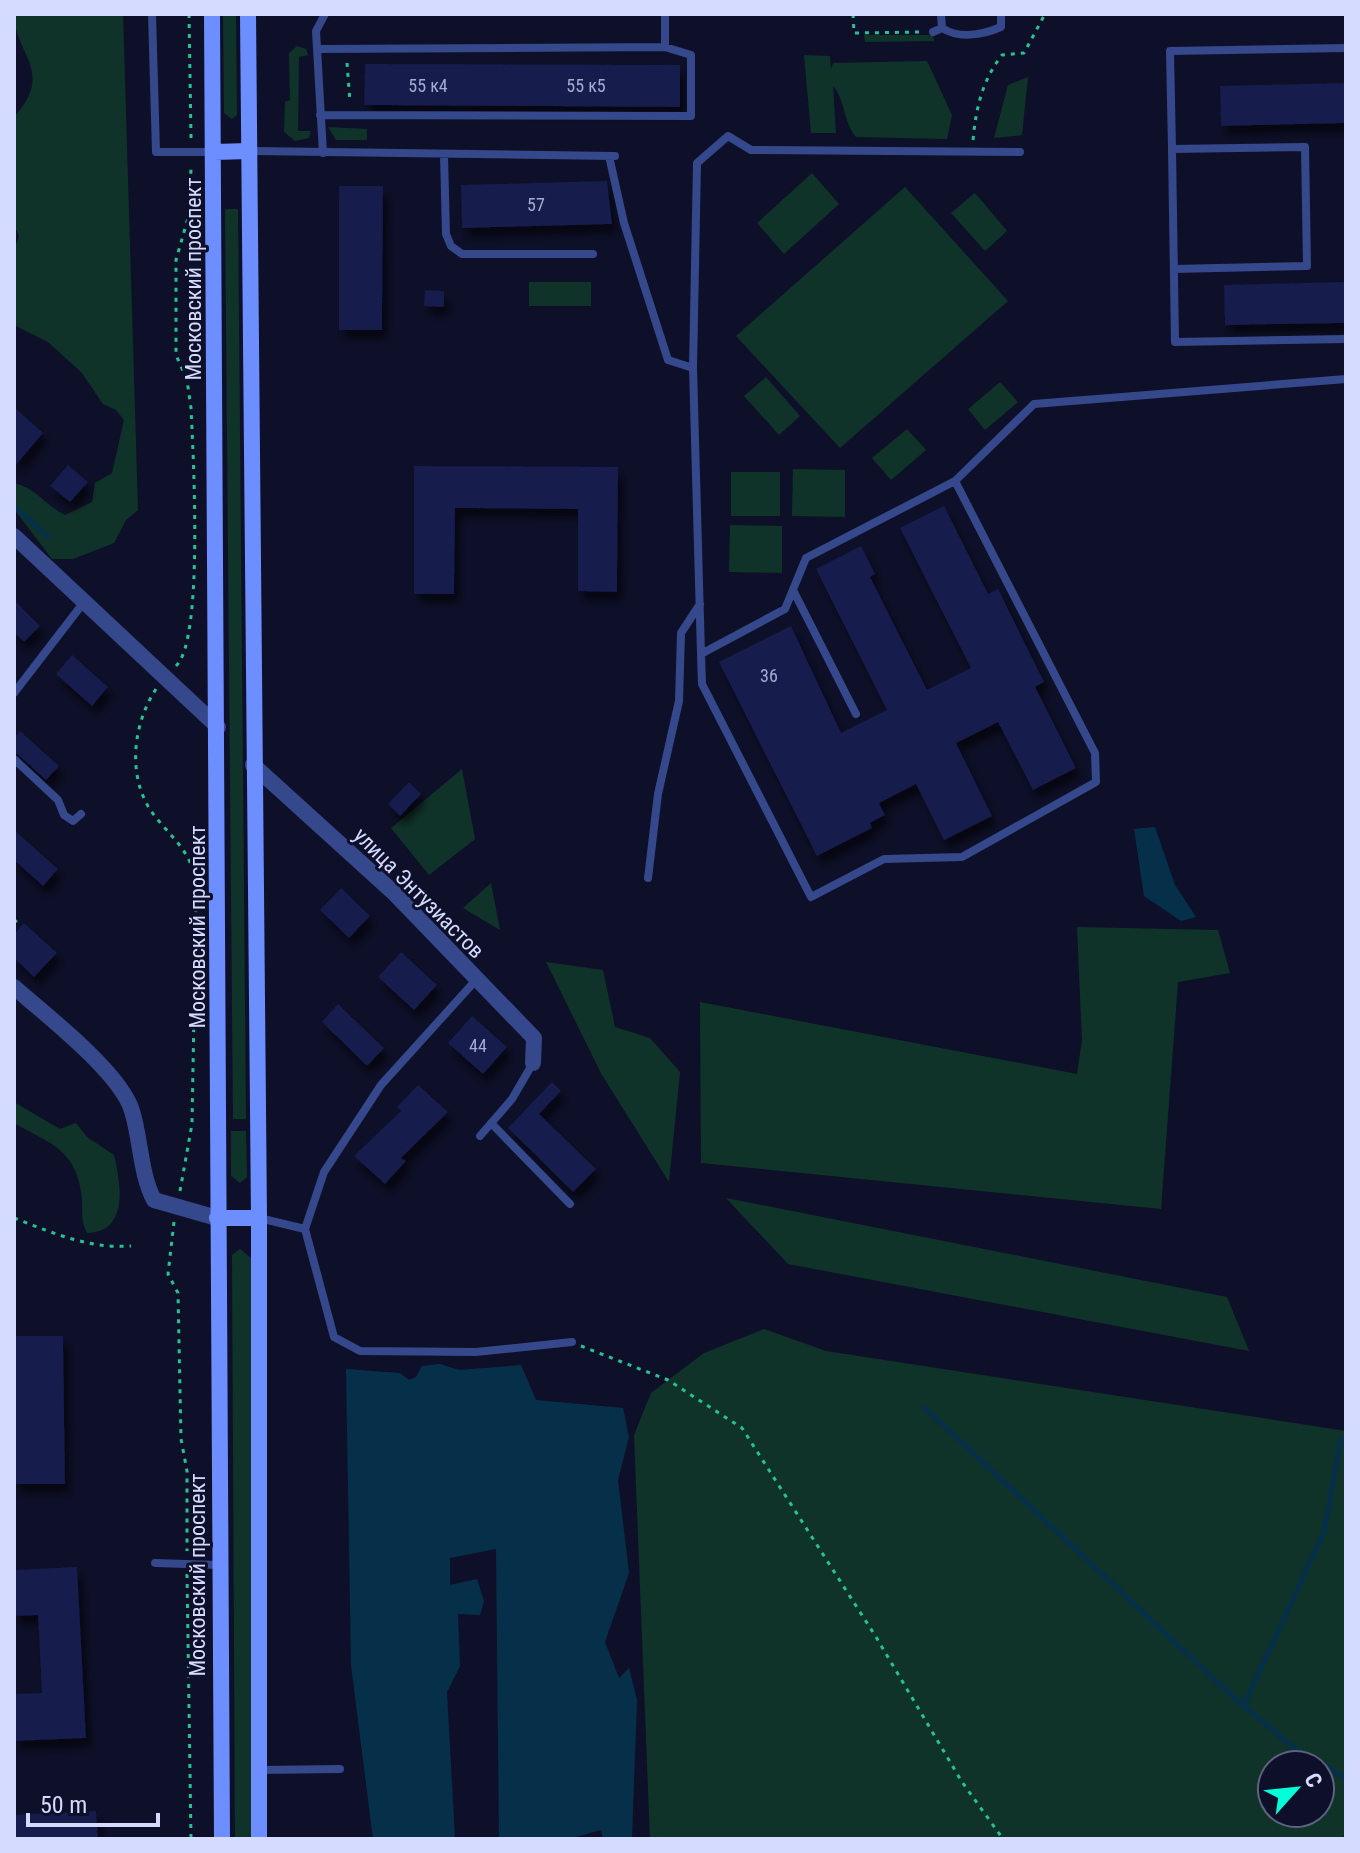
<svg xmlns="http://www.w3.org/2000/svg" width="1360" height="1853" viewBox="0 0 1360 1853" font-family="'Roboto Condensed',sans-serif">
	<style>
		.green { fill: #103329; fill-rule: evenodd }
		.water { fill: #063049 }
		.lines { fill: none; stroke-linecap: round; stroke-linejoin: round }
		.stream { stroke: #063049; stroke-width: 5 }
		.building { fill: #181b4b; filter: url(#shadow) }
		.path { stroke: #26c391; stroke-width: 3; stroke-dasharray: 4 6; stroke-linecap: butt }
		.service { stroke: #35488b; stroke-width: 8 }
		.minor { stroke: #35488b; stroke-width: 16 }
		.secondary { stroke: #6c8eff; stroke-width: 16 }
		.labels { text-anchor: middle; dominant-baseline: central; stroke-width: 6; stroke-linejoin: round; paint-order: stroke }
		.number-label { font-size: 18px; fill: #a6abd2 }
		.street-label { font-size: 22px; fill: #d5dbff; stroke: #0e1029 }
	</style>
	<defs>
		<filter id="shadow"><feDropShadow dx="5" dy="9" stdDeviation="4" flood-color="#0009"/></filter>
	</defs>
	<rect width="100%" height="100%" fill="#0e1029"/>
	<path class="green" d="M14,14H123L138,510L126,520L114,543L73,559H52L14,509V483C36,488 45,505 65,515L92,502L95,483L112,473L124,420L116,410L103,404L82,373L48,342L14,325V251L19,236L14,225V117C56,71 14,54 14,14Z
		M223,14H236L237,115L232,119L224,113Z
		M864,35H933L934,41L865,42Z
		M297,46L306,49L308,55L299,57L298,131H311L309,138L295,141L284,132L285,102L290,100L289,53Z
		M804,55L830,56L831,69L833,63L927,61L952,115L947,139L856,137C842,119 846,101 833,86L836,133H811Z
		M1028,77L1022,135L994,138L1008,85Z
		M328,127L367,129V140H336Z
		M812,173L839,204L784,254L757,223Z
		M905,187L1008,301L840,448L736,336Z
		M975,193L1007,231L985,251L951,213Z
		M225,209H238L246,1119H233Z
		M529,282H591V306H529Z
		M766,377L800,416L779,435L744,396Z
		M1000,382L1018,402L985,430L968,409Z
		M907,429L926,450L891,480L872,458Z
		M793,469L845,470V517L792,516Z
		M731,472H780V516H731Z
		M730,525L782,526V573L729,572Z
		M462,769L475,839L429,875L391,828Z
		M491,883L500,930L463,908Z
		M1077,927L1218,930L1230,973L1178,982L1161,1209L701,1163L700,1002L1077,1074L1082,1040Z
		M546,962L603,970L615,1027L650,1038L680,1072L669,1182L602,1075Z
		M14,1102L60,1129L76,1123L87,1137L114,1155C121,1184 129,1232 87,1233C79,1218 84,1207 81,1191C74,1147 46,1142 14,1123Z
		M231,1131H246L247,1177L240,1183L231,1176Z
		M726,1198L1227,1297L1249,1351L788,1264Z
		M240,1249L251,1258V1839H235L232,1255Z
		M764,1329L826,1351L1346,1431V1833L1341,1839H650L634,1435L651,1393L704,1353ZM1272,1765H1320V1813H1272Z"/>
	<path class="water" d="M1155,827L1175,885L1196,917L1181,921L1144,896L1134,829Z
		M440,1364L459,1370L521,1365L536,1400L623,1408L629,1437L618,1480L629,1573L605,1642L619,1678L629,1668L637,1700L632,1839H603L601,1830L569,1839H499L496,1549L450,1558V1585L477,1579L484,1601L480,1615L458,1614L460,1666L447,1692L455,1839H373L351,1665L346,1369L400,1373L409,1380L416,1377L422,1366Z"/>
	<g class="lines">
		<path class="stream" d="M14,506L48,537
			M925,1408L1230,1694L1295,1749L1346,1778
			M1244,1705L1324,1532L1341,1438"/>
	</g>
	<path class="building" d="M365,64L680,65V107L364,105Z
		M1346,83V123L1221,126L1220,86Z
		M607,181L612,224L462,228L461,185Z
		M339,186H383L382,330H339Z
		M1346,282V323L1225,325L1224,285Z
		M425,290L444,291V307L424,306Z
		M14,407L43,433L14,467Z
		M68,465L88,482L70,502L50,486Z
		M414,466L618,467L617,592L578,591V509L455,508L454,594H414Z
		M944,506L988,594L998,589L1044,682L1035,687L1076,768L1033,790L998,722L956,743L992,816L944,840L916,784L879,803L885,815L870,823L872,828L817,856L719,662L791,626L841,733L887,710L816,569L861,546L875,574L870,577L927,690L971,668L900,528Z
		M14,600L40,626L24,642L14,632Z
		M72,655L108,687L92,706L56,674Z
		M20,731L59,766L46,780L14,751V738Z
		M409,782L421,794L400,816L388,804Z
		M14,830L58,869L43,886L14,860Z
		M341,888L370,916L349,938L320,910Z
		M24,923L57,953L34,977L14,958V934Z
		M401,952L437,985L414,1010L378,977Z
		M338,1004L384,1048L367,1066L322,1022Z
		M472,1016L507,1047L483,1074L448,1043Z
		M552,1082L561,1091L539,1114L596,1169L573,1192L508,1128Z
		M418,1085L448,1112L401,1158L406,1161L385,1184L354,1156L401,1111L397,1107Z
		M14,1336H63L65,1484H14Z
		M77,1567L86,1738L14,1741V1694L42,1693L38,1615L14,1616V1570Z
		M96,1811L98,1839H14V1815Z"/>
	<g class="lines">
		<path class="path" d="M189,14L191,138
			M853,14L854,33L923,32
			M347,63L350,102
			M973,140C976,108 982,81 1002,55L1024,53L1045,14
			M176,666C204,640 193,453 191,408L187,380L176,355V260L190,211L191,166
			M156,689C133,724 127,775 151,811C165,831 187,847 193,871C196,881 195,892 196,902L192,1124L180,1191
			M14,923L21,916
			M14,1218C53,1233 89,1249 131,1246
			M174,1222L168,1274L178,1293L181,1439L187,1471V1551
			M581,1346L668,1380L742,1428L876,1637L962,1782L1003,1839
			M187,1574L191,1839"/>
		<path class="service" d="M152,14L156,152H213
			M665,14V47
			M941,14L942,28
			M933,32L942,28C959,39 982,35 1001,27V14
			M317,49L665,47L691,55V116L320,115
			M1172,149L1175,342L1346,339
			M249,151L615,156
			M323,153L316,31L325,14
			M444,155L446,234L451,246L462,254H593
			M609,156L624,223L668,360L693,368
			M1174,269L1307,266L1305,147L1172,149L1170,51L1346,48
			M955,481L806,558L785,609L701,654L702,684L811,897L884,859L962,857L1096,782L1095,753L955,481L1034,404L1346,379
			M793,590L856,714
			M701,654L693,368L697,163L728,136L751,150L1020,152
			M14,693L84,602
			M14,759L58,800L64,815L73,821L81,814
			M648,878L658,794L679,701L681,633L700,604
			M476,980L381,1085L324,1172L305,1229L334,1337L360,1351L476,1352L572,1342
			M491,1123L570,1204
			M480,1136L512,1099L533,1063
			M259,1218L305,1229
			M155,1563L219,1565
			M259,1770L340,1769"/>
		<path class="minor" d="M14,536L218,727
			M253,765L393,892L534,1038L533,1063
			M14,987C45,1014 121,1073 132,1111C141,1140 140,1173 154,1200L217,1218"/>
		<path class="secondary" d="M212,14L222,1839
			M248,14L259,1218V1839
			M214,152L249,151
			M217,1218H259"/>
	</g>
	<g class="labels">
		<g class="number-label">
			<text x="428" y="85">55 к4</text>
			<text x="586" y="85">55 к5</text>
			<text x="536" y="204">57</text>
			<text x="769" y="675">36</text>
			<text x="478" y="1045">44</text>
		</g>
		<g class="street-label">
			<text transform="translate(193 279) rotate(-90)">Московский проспект</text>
			<text transform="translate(419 893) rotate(45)">улица Энтузиастов</text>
			<text transform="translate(197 927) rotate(-90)">Московский проспект</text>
			<text transform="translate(197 1575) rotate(-90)">Московский проспект</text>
		</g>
	</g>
	<rect width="1360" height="1853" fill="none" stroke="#d5dbff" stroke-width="32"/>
	<g transform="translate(1296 1789) rotate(63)"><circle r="38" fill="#0e1029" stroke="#5e617f" stroke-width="2"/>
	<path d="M0-6L14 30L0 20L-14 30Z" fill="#01ffd8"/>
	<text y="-12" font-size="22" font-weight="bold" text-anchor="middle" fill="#d5dbff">С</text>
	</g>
	<path d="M28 1813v12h130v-12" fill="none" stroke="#d5dbff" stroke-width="4"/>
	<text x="40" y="1813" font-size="24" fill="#d5dbff" stroke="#0e1029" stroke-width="6" paint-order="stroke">50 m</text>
</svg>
